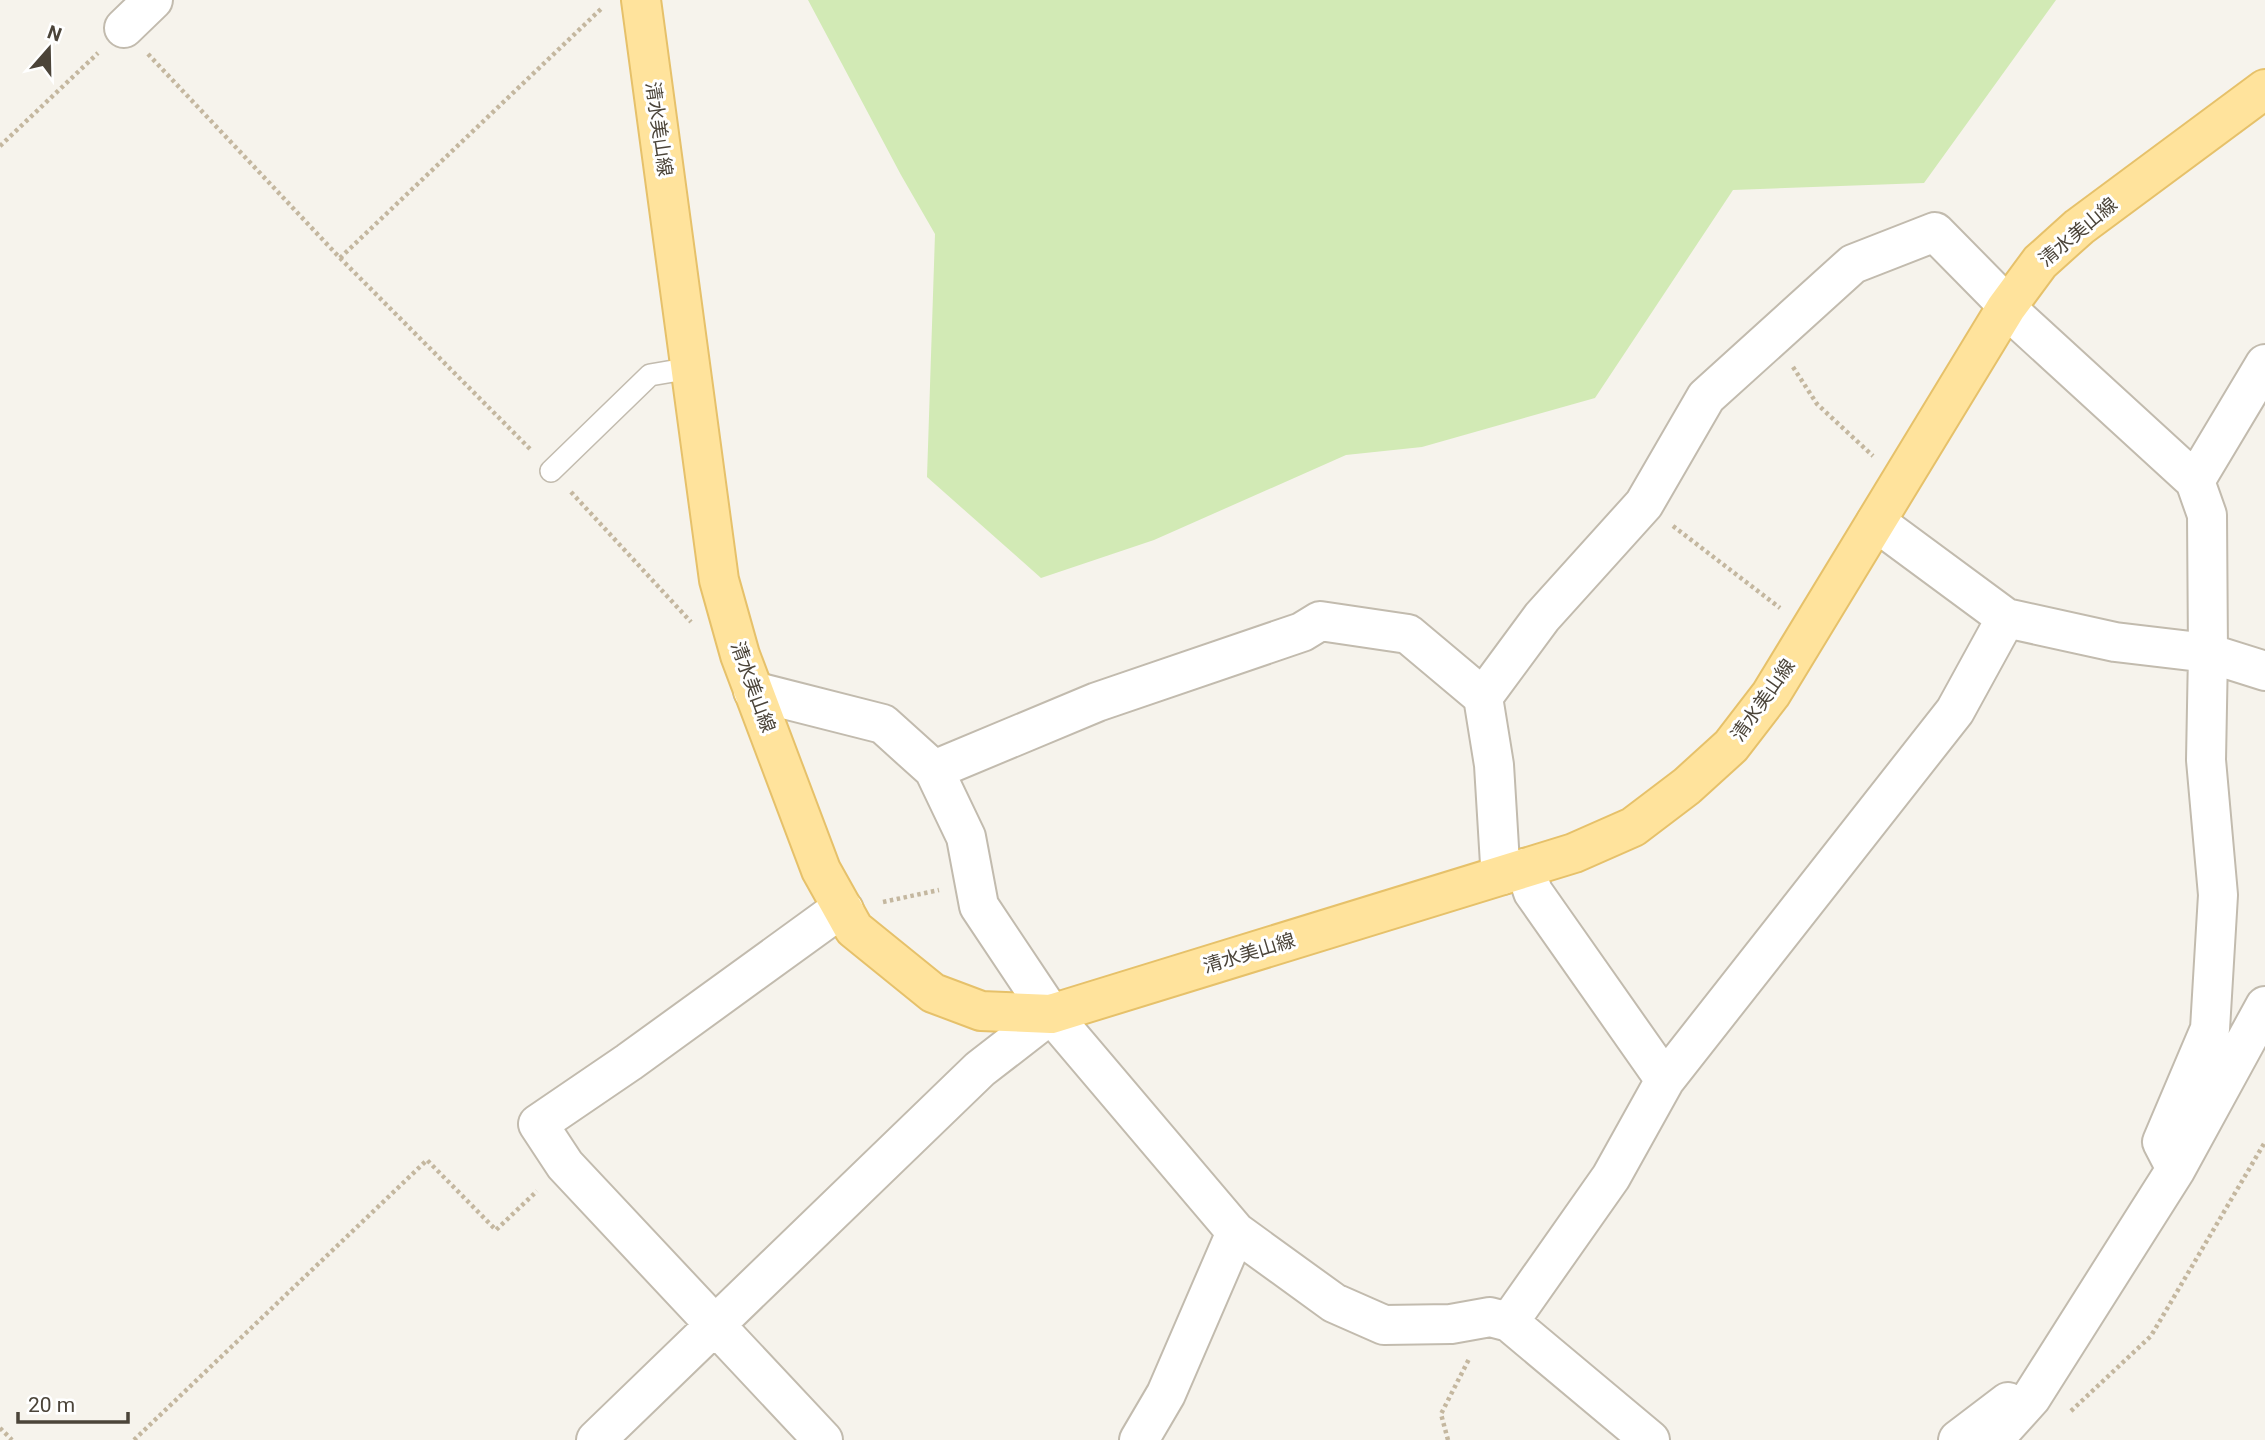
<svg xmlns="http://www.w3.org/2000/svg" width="2265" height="1440" viewBox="0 0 2265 1440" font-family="Roboto,'Noto Sans JP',sans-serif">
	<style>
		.green { fill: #d2eab5 }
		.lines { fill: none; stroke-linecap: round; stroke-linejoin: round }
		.lane-casing { stroke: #c2bbae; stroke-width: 24 }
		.street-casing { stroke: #c2bbae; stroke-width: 42 }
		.primary-casing { stroke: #e6c16a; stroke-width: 42 }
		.path { stroke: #c4b79f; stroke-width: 4.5; stroke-dasharray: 3.5 3.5; stroke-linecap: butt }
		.lane { stroke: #fff; stroke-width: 21 }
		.street { stroke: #fff; stroke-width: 38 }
		.primary { stroke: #ffe39c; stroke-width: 38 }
		.labels { text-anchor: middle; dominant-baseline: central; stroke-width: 6; stroke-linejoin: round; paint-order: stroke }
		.street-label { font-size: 19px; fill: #4b4439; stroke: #fff }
	</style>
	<rect width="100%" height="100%" fill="#f6f3ec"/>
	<path class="green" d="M808,0H2056L1924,183L1733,190L1595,398L1422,447L1346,455L1154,540L1041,578L927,477L935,234L901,175Z"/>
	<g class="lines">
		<g class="lane-casing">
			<path id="lane" d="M551,471L650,375L691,368"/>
		</g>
		<g class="street-casing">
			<path id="street" d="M124,28L153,0
				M2006,308L2195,481L2207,515L2208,653L2206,760L2218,895L2210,1029L2162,1142L2176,1169
				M2195,481L2265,364
				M1876,522L2006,618
				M753,691L883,724L934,770L966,837L979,906L1051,1014L1236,1232L1334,1303L1384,1325L1451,1324L1490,1317L1509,1322L1650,1440
				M1483,697L1542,617L1644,504L1706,397L1853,264L1935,232L2000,298
				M934,770L1097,702L1302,632L1320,621L1408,634L1483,697L1494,765L1500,864L1502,875
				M1665,1080L1955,711L2006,618L2115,642L2208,653L2265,671
				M1509,1322L1611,1177L1665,1080L1533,892L1525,868
				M596,1440L980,1069L1051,1014
				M823,1440L565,1165L538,1124L629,1062L829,917L844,910
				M1139,1440L1166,1394L1236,1232
				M1958,1440L2008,1402
				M1993,1440L2031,1398L2176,1169L2265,1006"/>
		</g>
		<g class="primary-casing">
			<path id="primary" d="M641,0L719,580L740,655L821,870L854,929L933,993L981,1011L1051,1014L1574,853L1633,827L1687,786L1731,746L1771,694L2006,308L2040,262L2079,227L2265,89"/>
		</g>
		<path class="path" d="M148,54L340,258L531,450
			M0,146L98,53
			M340,258L603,7
			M1793,367L1817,404L1873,456
			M571,492L691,622
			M1673,526L1780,608
			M883,902L939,890
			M2071,1411L2151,1336L2265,1142
			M0,1428L12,1440
			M134,1440L427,1160L496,1230L537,1191
			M1448,1440L1441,1414L1469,1359"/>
		<use href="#lane" class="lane"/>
		<use href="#street" class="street"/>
		<use href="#primary" class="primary"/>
	</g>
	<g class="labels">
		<g class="street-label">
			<text transform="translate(659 129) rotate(82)">清水美山線</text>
			<text transform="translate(2078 232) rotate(-40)">清水美山線</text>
			<text transform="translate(753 687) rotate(70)">清水美山線</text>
			<text transform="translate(1763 700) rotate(-55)">清水美山線</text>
			<text transform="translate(1249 953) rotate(-17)">清水美山線</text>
		</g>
	</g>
	<g transform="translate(49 49) rotate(20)" stroke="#ffffff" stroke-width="5" paint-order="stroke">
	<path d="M0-5L12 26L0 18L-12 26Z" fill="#4b4439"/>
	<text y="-10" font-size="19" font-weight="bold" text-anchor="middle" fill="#4b4439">N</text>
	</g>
	<path d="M18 1412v10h110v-10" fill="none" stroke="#4b4439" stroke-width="3.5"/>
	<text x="28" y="1412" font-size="21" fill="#4b4439" stroke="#ffffff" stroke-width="5" paint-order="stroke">20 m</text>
</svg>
